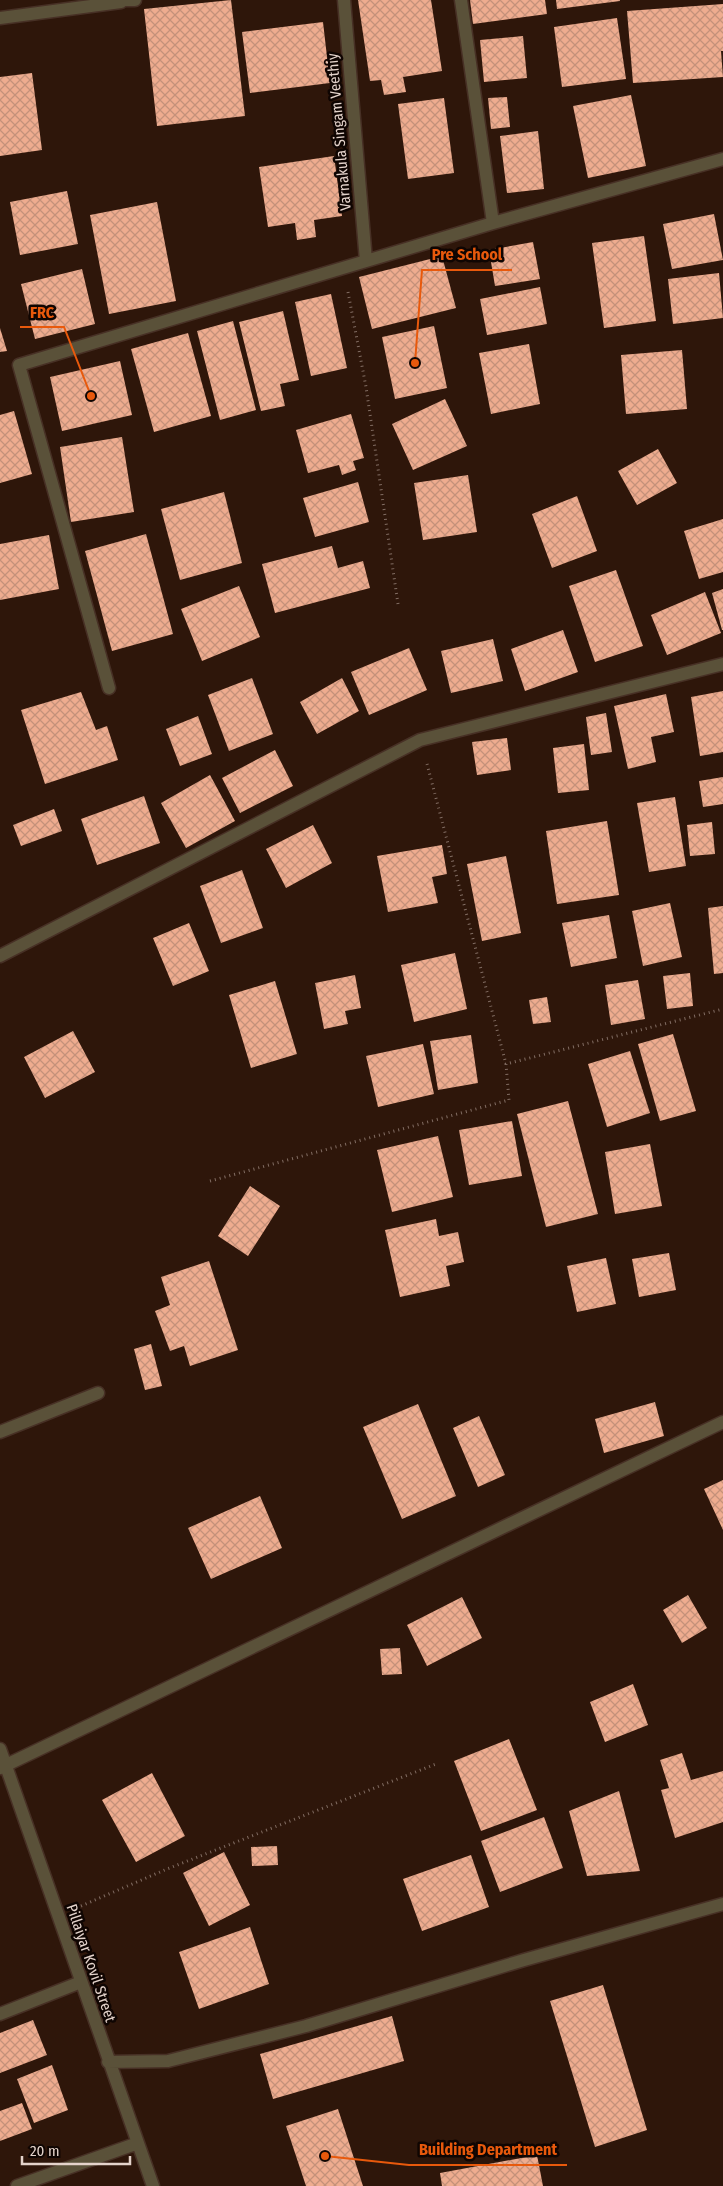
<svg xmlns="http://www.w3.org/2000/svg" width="723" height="2186" viewBox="0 0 723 2186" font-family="'Fira Sans Condensed',sans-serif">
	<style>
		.building { fill: url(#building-cross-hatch) }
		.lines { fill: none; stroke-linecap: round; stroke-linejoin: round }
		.minor-casing { stroke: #473025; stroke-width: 15 }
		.path { stroke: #826d63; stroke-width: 3; stroke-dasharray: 1 4; stroke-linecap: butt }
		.minor { stroke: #5a5139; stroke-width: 12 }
		.labels { text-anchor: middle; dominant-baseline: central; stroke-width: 5; stroke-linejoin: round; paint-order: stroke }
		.street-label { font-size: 15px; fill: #e4d3cb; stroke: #0f0502 }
		.leader { fill: none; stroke: #e8590c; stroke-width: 2 }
		.callout-dot { fill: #e8590c; stroke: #0f0502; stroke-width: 2 }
		.callout-label { font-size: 16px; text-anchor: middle; font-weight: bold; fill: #e8590c; stroke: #0f0502; stroke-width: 5; stroke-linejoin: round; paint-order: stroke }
	</style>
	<defs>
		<pattern id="building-cross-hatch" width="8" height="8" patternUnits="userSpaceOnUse" patternTransform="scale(1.25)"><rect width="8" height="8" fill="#eeac8f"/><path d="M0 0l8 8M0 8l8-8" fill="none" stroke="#c4917a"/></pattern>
	</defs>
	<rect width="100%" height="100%" fill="#2e160a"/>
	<path class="building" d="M231,0L245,116L157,126L144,9Z
		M358,0H431L442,71L403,77L406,92L384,95L381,80L370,81Z
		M470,0H545L547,14L473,24Z
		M556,0H620V1L557,9Z
		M723,4V51H721L723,77L633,83L627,11Z
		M617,18L626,79L562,87L554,27Z
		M323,22L330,83L250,93L242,32Z
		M523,36L527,78L484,82L480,40Z
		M32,73L42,150L0,156V77Z
		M631,95L646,166L588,178L573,106Z
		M507,97L510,127L491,129L488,98Z
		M444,98L454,173L408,179L398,104Z
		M538,131L544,189L507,193L500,136Z
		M334,156L342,216L314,220L316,237L297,240L295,223L268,227L259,167Z
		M67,191L78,244L20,255L10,202Z
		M157,202L176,301L109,314L90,215Z
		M714,214L723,260L672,269L663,224Z
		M644,236L656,321L604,328L592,243Z
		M533,242L540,279L495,286L489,250Z
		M442,256L456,308L372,329L359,277Z
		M82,269L95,324L35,339L21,284Z
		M719,273L723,318L673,324L668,279Z
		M540,287L547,324L487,335L480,299Z
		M331,294L347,368L311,376L295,302Z
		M283,311L299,380L280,384L285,406L261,411L239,322Z
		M233,321L256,410L220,420L197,331Z
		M434,326L447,388L395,399L382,337Z
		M0,328L7,351L0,352Z
		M188,333L211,416L154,432L131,349Z
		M529,344L540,404L491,414L479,353Z
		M682,350L687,409L626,414L621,355Z
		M120,361L132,415L62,431L50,377Z
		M445,399L467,446L413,470L392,424Z
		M14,411L32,474L0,483V415Z
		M351,414L364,458L353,461L356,470L342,475L339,465L308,473L296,430Z
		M122,437L134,512L71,522L60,447Z
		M658,449L677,483L637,505L618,471Z
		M468,475L477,532L423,540L414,483Z
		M358,482L369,522L315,537L303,498Z
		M224,492L242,563L180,580L161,509Z
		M577,496L597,551L552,568L532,514Z
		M723,519V572L699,579L684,531Z
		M146,534L173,634L112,651L85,551Z
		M49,535L59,589L0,600V544Z
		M332,546L338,568L363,561L370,588L275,613L262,564Z
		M616,570L643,646L595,662L569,586Z
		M239,586L260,637L202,661L181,609Z
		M723,589V630H722L712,593Z
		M705,592L721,633L667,655L651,615Z
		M563,630L578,672L525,691L511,649Z
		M493,639L503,681L451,693L441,651Z
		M409,648L427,690L369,715L351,672Z
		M252,678L273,734L229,751L208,695Z
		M342,678L359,711L317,734L300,702Z
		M723,691V752L700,756L691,697Z
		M81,692L96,730L107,726L118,760L45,784L21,710Z
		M666,694L674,732L651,737L656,762L628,769L614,706Z
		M606,713L612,752L591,755L586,717Z
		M198,716L212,754L180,766L166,729Z
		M507,738L511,770L477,775L472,742Z
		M584,744L589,790L558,793L553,748Z
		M275,750L293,786L240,813L222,778Z
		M210,775L235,821L186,848L161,803Z
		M723,777V804L703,807L699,781Z
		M144,796L160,843L97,865L81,819Z
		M675,797L686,866L649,872L637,803Z
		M54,809L62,831L21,846L13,825Z
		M607,821L619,895L557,904L546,831Z
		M712,822L715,854L690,856L687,825Z
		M313,825L332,863L286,888L266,849Z
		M442,845L447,874L432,877L438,903L388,912L377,856Z
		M506,856L521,933L482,941L467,864Z
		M242,870L263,928L221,943L200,886Z
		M670,903L682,957L643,966L632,911Z
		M723,906V973L714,974L708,908Z
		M609,915L617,958L571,967L562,923Z
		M189,923L209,971L173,986L153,938Z
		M455,953L467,1009L414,1022L401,965Z
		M690,973L693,1006L667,1009L663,976Z
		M355,975L361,1008L345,1011L348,1024L324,1029L315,983Z
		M638,980L645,1019L611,1025L605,985Z
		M275,981L297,1054L251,1068L229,995Z
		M547,997L551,1022L533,1024L529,1000Z
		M73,1031L95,1072L45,1098L24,1057Z
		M673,1034L696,1111L660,1121L638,1044Z
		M471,1035L478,1083L438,1090L430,1041Z
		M423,1044L434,1094L378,1107L366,1056Z
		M630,1051L650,1113L607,1127L588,1064Z
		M568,1101L598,1214L546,1227L517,1114Z
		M512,1121L522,1176L469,1185L459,1130Z
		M438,1136L453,1197L392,1212L377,1150Z
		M650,1144L662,1206L615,1214L605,1152Z
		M250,1186L280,1206L248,1256L218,1236Z
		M436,1219L439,1236L458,1232L464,1262L446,1266L450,1286L400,1297L385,1230Z
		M669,1253L676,1290L639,1297L632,1259Z
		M606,1258L616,1304L577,1312L567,1266Z
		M209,1261L238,1350L190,1366L184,1346L170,1351L155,1311L170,1305L161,1277Z
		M151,1344L162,1386L145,1390L134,1349Z
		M655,1402L664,1436L604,1453L595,1419Z
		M418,1404L456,1496L402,1519L363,1427Z
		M479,1416L505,1475L478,1487L453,1428Z
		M723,1480V1530L704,1489Z
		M260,1496L282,1548L211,1579L188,1528Z
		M688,1595L707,1628L682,1643L663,1610Z
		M462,1597L482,1638L427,1666L407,1625Z
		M400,1648L402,1674L382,1675L380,1649Z
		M633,1684L648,1725L605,1742L590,1702Z
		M509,1739L537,1810L481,1831L454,1761Z
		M682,1753L691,1780L723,1771V1822L675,1838L661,1790L669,1788L660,1760Z
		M152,1773L185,1836L136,1862L102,1800Z
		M619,1791L640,1871L587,1876L569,1811Z
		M544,1817L563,1868L500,1892L481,1841Z
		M277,1846L278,1865L252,1866L251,1847Z
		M224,1852L250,1905L209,1926L183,1873Z
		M471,1855L489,1907L422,1931L403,1879Z
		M250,1927L269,1984L199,2009L179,1952Z
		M603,1985L647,2130L595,2147L550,2001Z
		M392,2016L404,2061L273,2099L260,2054Z
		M33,2020L47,2055L0,2073V2033Z
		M52,2065L68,2110L34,2123L17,2079Z
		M22,2103L32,2129L0,2141V2111Z
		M338,2109L363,2186H306L286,2126Z
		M537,2155L543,2186H442L440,2173Z"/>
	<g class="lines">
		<g class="minor-casing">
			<path id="minor" d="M120,0H135
				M344,0L366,261
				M461,0L493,223
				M0,18L121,2
				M109,688L19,365L493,223L723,159
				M0,956L420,740L723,664
				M0,1432L98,1393
				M0,1749L153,2186
				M0,1768L723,1422
				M0,2014L81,1982
				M108,2062L168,2061L306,2026L524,1960L723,1904
				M17,2186L138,2143"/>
		</g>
		<path class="path" d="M348,292L366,387L398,604
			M427,764L506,1064
			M210,1181L509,1100L506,1064L723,1009
			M81,1906L167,1869L436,1764"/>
		<use href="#minor" class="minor"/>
	</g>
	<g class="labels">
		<g class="street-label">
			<text transform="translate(339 132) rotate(-95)">Varnakula Singam Veethiy</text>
			<text transform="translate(91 1963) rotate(71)">Pillaiyar Kovil Street</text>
		</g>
	</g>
	<path class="leader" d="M415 363L422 270H512M91 396L64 327H20M325 2156L409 2165H567"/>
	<g class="callout-dot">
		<circle cx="415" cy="363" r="5"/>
		<circle cx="91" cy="396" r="5"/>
		<circle cx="325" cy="2156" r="5"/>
	</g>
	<g class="callout-label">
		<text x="467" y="260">Pre School</text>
		<text x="42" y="318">FRC</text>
		<text x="488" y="2155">Building Department</text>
	</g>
	<path d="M22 2156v8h108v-8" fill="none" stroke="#e4d3cb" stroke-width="2.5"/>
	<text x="30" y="2156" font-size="15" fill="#e4d3cb" stroke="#0f0502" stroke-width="4" paint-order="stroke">20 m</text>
</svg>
